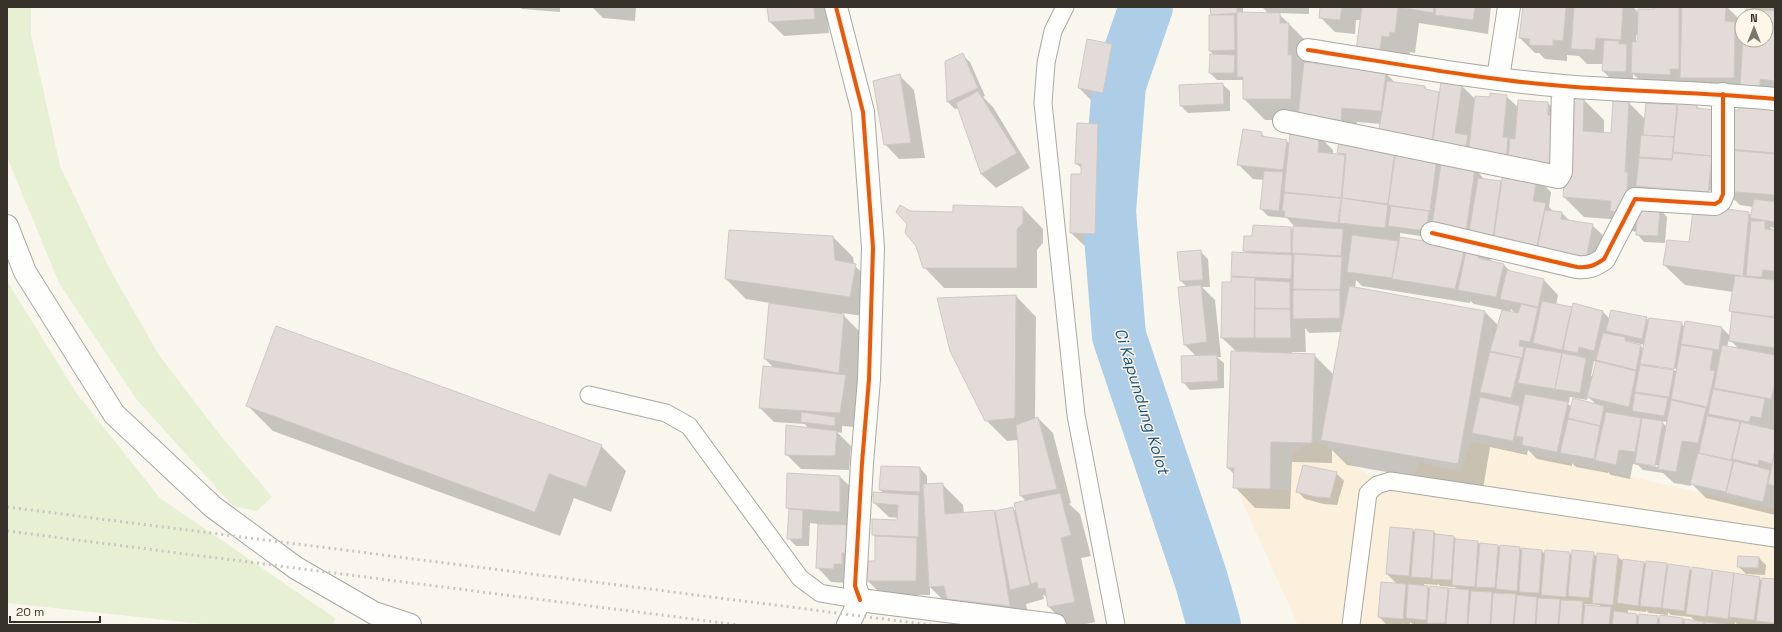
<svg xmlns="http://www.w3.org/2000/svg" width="1782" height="632" viewBox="0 0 1782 632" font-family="'Space Grotesk',sans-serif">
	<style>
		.built { fill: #faf0dc }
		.green { fill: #e8f0d3 }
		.shadow { fill: #0003; fill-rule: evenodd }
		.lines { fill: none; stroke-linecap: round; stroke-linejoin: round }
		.river { stroke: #adcee6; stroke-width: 54 }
		.building { fill: #e2dbd7; stroke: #cfc8c5 }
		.lane-casing { stroke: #aba8a0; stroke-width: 19 }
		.street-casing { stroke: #aba8a0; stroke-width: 24 }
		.highway-casing { stroke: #aba8a0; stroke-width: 24 }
		.lane { stroke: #fefefc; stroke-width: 17 }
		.street { stroke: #fefefc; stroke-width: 22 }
		.highway { stroke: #fefefc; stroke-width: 22 }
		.rail { stroke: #c8c6c4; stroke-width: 3; stroke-dasharray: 2 4; stroke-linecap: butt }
		.cycleway-casing { stroke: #fef7e9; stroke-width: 6 }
		.cycleway { stroke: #e8590c; stroke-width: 4 }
		.labels { text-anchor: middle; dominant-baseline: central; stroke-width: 3; stroke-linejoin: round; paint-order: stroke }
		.water-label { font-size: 16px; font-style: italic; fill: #1a5377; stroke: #fef7e9 }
	</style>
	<rect width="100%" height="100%" fill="#f9f6ee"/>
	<path class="built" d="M1315,440L1369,475L1408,490L1419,462L1461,472L1471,441L1775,509V625H1298L1236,488L1289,490L1293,452Z"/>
	<path class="green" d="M7,7H31V35L60,166L108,266L159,355L220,435L272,497L257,511L233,506L137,400L59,283L7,157Z
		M7,281L77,394L160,498L335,618L333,625H213L7,603Z"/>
	<path class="shadow" d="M460,7H482V8Z
		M520,7H560V12L522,9Z
		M592,7H636L635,21L603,18Z
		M768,7H826L829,33L784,36L770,22Z
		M1211,7H1243V13L1269,14L1262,7H1309V14L1278,13L1309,44V64L1380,73L1361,20H1356L1355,34L1335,32L1320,17L1321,7H1491L1488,34L1419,23L1415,53L1410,52L1409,57L1384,71L1396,84L1425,87L1428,91L1441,93L1442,84L1462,86L1476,100L1506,96L1519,108L1548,103L1562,118L1583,99L1604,120V133L1612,134L1629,103L1645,119L1647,104L1677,106L1678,108L1696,105L1701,110L1714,111L1722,206L1660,209L1667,217L1665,243L1644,242L1637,234V232L1632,231L1621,220L1584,217L1564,197L1565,179L1536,177L1551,192L1549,207L1554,212L1562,213L1570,221L1592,225L1607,239L1600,273L1484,253L1493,262L1504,265L1511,272L1544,280L1558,295L1556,305L1602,311L1610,319L1646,318L1650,321L1681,323L1685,327L1722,328L1730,336L1733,313L1730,311L1733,292L1685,285L1664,265L1690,243L1748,213L1752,216L1753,207L1740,205L1725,191L1730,149L1775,109V228L1769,227L1775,231V515L1706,498L1691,483V486L1674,483L1663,473L1643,470L1638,465L1633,464L1630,479L1611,475L1608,472V473L1576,467L1572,463V466L1537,459L1528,450L1527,455L1490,447L1483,489L1347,465L1332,450V463L1292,462L1290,509L1255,508L1235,487V475L1228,468L1237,352L1222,338L1232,283L1234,278L1232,276L1247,254L1244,251L1253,237L1291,228L1294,231V226L1287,218L1268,216L1261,209L1264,180L1253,179L1238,164L1261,133L1266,138L1286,141L1290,144L1319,136L1333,150V155H1341L1338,152L1394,150L1381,124L1357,122L1355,137L1301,120H1265L1244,99V82L1242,80H1217L1210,73L1214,55L1210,51V16H1212ZM1472,166L1504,172L1503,184L1500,182L1485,180ZM1652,186L1713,191V193L1652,188ZM1340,197H1343L1340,215H1338ZM1400,233L1433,238L1465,249L1400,238ZM1356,280L1362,286L1470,303V301L1474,304L1503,310L1498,325L1485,312L1355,288ZM1511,309L1516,314L1510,313ZM1305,328L1309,333L1342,332L1334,375L1314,355L1292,354V352H1306ZM1729,339L1739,349L1727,347ZM1627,341L1645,345L1644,349L1641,346L1630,344ZM1594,361L1596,362L1593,376H1591ZM1657,366L1679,369V371L1657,368ZM1570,397L1587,400L1588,397L1597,405L1572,407L1567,403H1569ZM1661,421L1668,422L1667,427ZM1650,464L1661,466L1660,467L1650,466Z
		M1524,7H1633L1639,13L1655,10V7H1680L1683,10V7H1727L1740,20L1742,40H1766V16H1746L1753,11L1749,7H1775V94L1647,87L1633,74V79L1610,78L1603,71V64H1587L1579,56L1567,55V61L1545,59L1539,53H1535L1520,38ZM1636,35H1638V44L1636,43Z
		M1112,45L1126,59L1118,107L1094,103L1079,88Z
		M962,55L970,62L985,96L983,97L993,107L1030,168L996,188L981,174L959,108L955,109L948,102L946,62Z
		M900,76L914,90L925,158L899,159L885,144Z
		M1222,84L1230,91V111L1188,113L1181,106Z
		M1098,125L1112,139L1109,248L1086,247L1071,233L1082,175V169L1076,163Z
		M1023,208L1043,229V243L1037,250V288H944L924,267L910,212L954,213Z
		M833,237L853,257L854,265L876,286L871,317L841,313L864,336L855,427L842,426V433L837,432L851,446L849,470L801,469L786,454L809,429L805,424L774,422L760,408L774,368L765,359L770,303L746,299L726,279Z
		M1200,251L1208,259L1210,287H1202L1215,300L1221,357H1217L1224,363V388L1190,390L1183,382L1197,357L1185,345L1187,287L1181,281Z
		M1016,296L1036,317L1035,419L1038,418L1053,433L1071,503L1069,504L1080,514L1091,556L1081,558L1095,622L1081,625H1067L1049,607L1048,599L1043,594L1044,599L1026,604L1030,625L950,607L930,587V595H882L867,580L876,562V538L873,534L898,521V518L889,517L874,503L884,494L880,489L920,468L927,476V485L942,484L963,505L964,514L993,511L997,515L1013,508L1016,512L1026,501L1021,496L1019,440L1007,441L986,420Z
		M248,406L601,446L626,471L611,512L574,498L560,536L273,431Z
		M1336,473L1344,481L1337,505L1324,504L1305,499L1297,491Z
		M788,474L840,477L855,491L849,583L831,582L817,567L819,524L810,523L809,546H796L788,538L790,511L787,508Z
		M1413,530L1415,533V530L1434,532L1438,535L1454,537L1458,540L1498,546L1501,548H1520L1523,551H1542L1545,554L1569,553L1573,556L1593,553L1597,557L1617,556L1624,562L1644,563L1647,566L1666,564L1669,567L1689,568L1692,571H1711L1713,573L1759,578L1762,581L1775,580V625H1738L1735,622V625H1414L1410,622V625L1386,624L1379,617L1397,584L1387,574ZM1438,583L1440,586L1455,587L1458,590L1430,589L1428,587L1424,586V584L1438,585ZM1584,604L1600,605V607L1586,606ZM1628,610L1646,612V610L1649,613L1668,615V612L1671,615L1691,617L1695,621L1685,622L1682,619L1661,620L1657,617L1640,618L1637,615L1628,614Z
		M1759,558L1766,565L1765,575L1746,574L1738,566Z"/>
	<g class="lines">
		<path class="river" d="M1146,7L1119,85L1109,211L1119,336L1201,579L1214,625"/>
	</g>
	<path class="building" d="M767,7H814L815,19L769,22Z
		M1210,7H1237V13L1211,15Z
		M1320,7H1342L1340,20L1319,18Z
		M1362,7H1398L1395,33L1390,32L1389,37L1382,36L1379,53L1356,50Z
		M1400,7H1434L1433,13Z
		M1436,7H1475L1473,20L1435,15Z
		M1523,7H1566L1563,41L1553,40V46L1529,45L1530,39L1519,38Z
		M1574,7H1623L1621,40L1596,38L1595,50L1571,49Z
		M1654,7H1679V69H1670V75L1631,73L1632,42H1637L1638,9H1654Z
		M1682,7H1726L1725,21L1735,22L1734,78H1680Z
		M1746,9L1775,11V81L1760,79V86H1740L1743,40H1766V16H1745Z
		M1237,12L1280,13V23H1289L1288,55H1292L1291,99H1243V77H1237Z
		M1209,15H1234L1235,50L1209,51Z
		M1087,39L1112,44L1103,93L1078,88Z
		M1604,40L1619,41V44H1627L1626,72L1602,71Z
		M963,53L978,88L947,102L945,61Z
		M1210,54L1235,55L1234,73H1209Z
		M1304,62L1386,72L1381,111L1342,108L1341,123L1298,117Z
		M900,74L911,143L884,145L873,81Z
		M1387,81L1425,86V89L1439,92L1431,147L1378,136Z
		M1441,82L1462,85L1455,133L1468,135L1465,153L1432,147Z
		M1223,83L1224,104L1180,106L1179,85Z
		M978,91L1017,153L981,174L956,103Z
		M1490,93L1507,95L1503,137H1508L1506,161L1468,155L1475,96L1490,97Z
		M1569,98H1584L1583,131L1611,133L1613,100L1629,102L1625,172H1628L1626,212L1610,211L1611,201L1563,197Z
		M1518,100L1548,102V115L1557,116L1553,165L1508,161L1510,138L1515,139Z
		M1646,103L1677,105L1674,137L1643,135Z
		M1678,103L1697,104L1696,108L1715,110L1712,156L1673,152Z
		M1740,105L1775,108V153L1729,149L1733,110H1739Z
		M1077,123L1098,124L1095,234L1070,233L1071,174H1081V164H1075Z
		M1243,129L1262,132L1261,136L1287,140L1283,170L1237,165Z
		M1290,133L1319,135L1318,152L1345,155L1341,198L1284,192Z
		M1641,135L1674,137L1672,159L1639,157Z
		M1339,141L1395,149L1388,204L1342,198L1346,154L1337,153Z
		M1396,150L1437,156L1430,211L1388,205Z
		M1729,150L1775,154V195L1724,191Z
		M1673,153L1712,156L1708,192L1636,186L1639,158L1672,160Z
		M1441,164L1475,169L1466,231L1432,226Z
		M1264,171L1283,172L1279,211L1260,209Z
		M1503,171L1537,176L1533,201L1546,203L1536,250L1493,243Z
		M1478,178L1501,181L1492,243L1468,239Z
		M1284,193L1341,198L1338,223L1284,217L1285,211H1282Z
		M1342,198L1388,205L1385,228L1339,223Z
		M1754,199L1775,202V222L1750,218Z
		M900,205L910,211L953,212V205L1023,207V223L1017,229V268H923L916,246L905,233L907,224L896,212Z
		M1391,206L1429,211L1426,231L1388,226Z
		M1705,206L1749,212L1743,276L1663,265L1667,240L1689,242L1693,211Z
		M1638,207L1660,208L1658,236L1636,235Z
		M1545,210L1562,212L1561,219L1593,224L1586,259L1537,250Z
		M1751,221H1765V229L1775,230V271L1763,270L1762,277L1746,276Z
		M1253,225L1291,227V253L1243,251L1244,236H1252Z
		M1293,226L1343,229L1341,256L1292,253Z
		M729,230L833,236L835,260L856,264L850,297L725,279Z
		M1352,235L1398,241L1392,278L1347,272Z
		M1400,237L1465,248L1455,289L1392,279Z
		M1467,246L1480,249L1478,258L1504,264L1496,297L1458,290Z
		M1201,250L1203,280L1180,281L1177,252Z
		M1232,252L1292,255L1291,279L1231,276Z
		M1294,254L1342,257L1340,290L1293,289Z
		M1507,270L1544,279L1538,307L1500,299Z
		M1735,276L1775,280V317L1729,311Z
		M1231,277L1255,278L1254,338H1221L1222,282H1231Z
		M1255,280L1290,282V309L1255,308Z
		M1201,285L1207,342L1184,345L1178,287Z
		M1349,286L1485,311L1458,464L1321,440Z
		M1293,290H1340V318L1293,319Z
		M1016,295L1015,418L985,421L950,351L937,298Z
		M1542,301L1572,307L1562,350L1533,343Z
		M769,303L844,314L839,373L764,359Z
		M1573,303L1603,311L1594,351L1579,347L1578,353L1563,350Z
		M1521,304L1538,308L1530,342L1520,340L1519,346L1524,347L1522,358L1490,351L1502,310L1518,313Z
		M1255,309H1290L1291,338H1255Z
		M1611,310L1647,317L1642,339L1606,331Z
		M1732,312L1775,318V348L1729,341Z
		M1649,318L1682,322L1674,369L1640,364Z
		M1685,321L1722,327L1719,350L1681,344Z
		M276,326L602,445L586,487L549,474L535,512L246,406Z
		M1603,333L1625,337V341L1641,345L1636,370L1596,360Z
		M1681,345L1713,350L1710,370L1715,371L1707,407L1671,399Z
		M1722,345L1775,355V383L1771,399L1714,388Z
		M1526,347L1562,353L1555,389L1518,383Z
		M1231,351L1315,354L1312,443L1271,442L1270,489L1233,488L1234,468H1227Z
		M1490,352L1521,358L1511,398L1480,392Z
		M1562,353L1586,358L1580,393L1555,389Z
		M1217,355L1218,381L1182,383L1181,356Z
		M1596,361L1636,371L1629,407L1587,397Z
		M1640,365L1674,370L1669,397L1635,392Z
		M763,366L846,375L840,413L759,408Z
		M1713,389L1765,399L1761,418L1751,416L1749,422L1708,414Z
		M1635,393L1668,398L1664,416L1632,411Z
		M1525,394L1568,402L1557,452L1522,445L1523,437L1516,436Z
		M1480,397L1520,406L1513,441L1472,433Z
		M1573,398L1604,406L1600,426L1568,418Z
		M1671,400L1706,408L1698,443L1682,441L1676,472L1658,469Z
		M801,412L835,417V426L801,422Z
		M1606,412L1641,418L1635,452L1619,450L1616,465L1595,460Z
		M1707,416L1740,422L1731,460L1699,453Z
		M1038,417L1057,489L1020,496L1018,443L1016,425Z
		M1642,418L1663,421L1655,466L1635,463Z
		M1568,419L1600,426L1594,459L1560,453Z
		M1741,422L1775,430V449L1772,464L1759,460L1758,465L1732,459Z
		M786,425L837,431L835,456L785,455Z
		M1775,452V486L1768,484Z
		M1698,453L1733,461L1726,492L1690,484Z
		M1734,461L1770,470L1763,502L1726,493Z
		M1303,465L1337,472L1330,498L1316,497L1296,492Z
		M881,466L920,467V492L879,490Z
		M787,473L840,476V512L786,508Z
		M943,483L945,514L994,510L1010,606L947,599L944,586L929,587L923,484Z
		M873,492L919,495L918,537L872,535V519L897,520L898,505L873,503Z
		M1060,493L1071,535L1061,538L1075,602L1048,607L1045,588L1038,589L1037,582L1031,584L1014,503Z
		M1013,507L1030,585L1010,590L995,511Z
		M789,509L803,510L802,539H787Z
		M818,524L850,525L849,553H842V564H834V569L816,568Z
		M1390,527L1413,529L1409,576L1386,574Z
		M1415,529L1434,531L1431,578L1411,577Z
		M1435,534L1454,536L1451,580L1432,579Z
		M875,536L917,538L916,581H866V561H875Z
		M1455,539L1478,541L1475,587L1452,585Z
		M1480,543L1498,545L1495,588L1476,587Z
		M1500,545L1520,547L1517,591L1496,589Z
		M1522,548L1542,550L1539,593L1519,592Z
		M1545,550L1570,552L1566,597L1541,595Z
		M1572,550L1594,552L1589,598L1568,596Z
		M1597,553L1618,555L1613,605L1592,603Z
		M1738,556L1759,557L1758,568L1737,567Z
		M1623,559L1644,562L1638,606L1617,603Z
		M1646,561L1667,563L1661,608L1640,606Z
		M1668,564L1690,567L1684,611L1662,608Z
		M1692,567L1712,570L1706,617L1686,614Z
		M1713,570L1734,573L1728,619L1707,616Z
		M1734,573L1760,577L1754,620L1729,617Z
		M1762,578L1775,579V623L1756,621Z
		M1381,582L1406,584L1403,619L1378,617Z
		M1408,584L1428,586L1426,620L1406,618Z
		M1430,586L1448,588L1445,623H1427Z
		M1449,588L1469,590L1467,625H1446Z
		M1471,591L1492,592L1490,625H1468Z
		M1493,593L1516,594L1513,625H1491Z
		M1517,595L1537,597L1535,625H1514Z
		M1538,598L1560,599L1558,625H1536Z
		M1561,600L1583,601L1581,625H1559Z
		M1585,605L1611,607L1609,625H1583Z
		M1614,611L1637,614L1636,625H1612Z
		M1639,614L1658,616L1657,625H1638Z
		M1660,615L1683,618L1682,625H1659Z
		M1684,619L1704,622L1703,625H1684Z
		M1705,622L1726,624V625H1704Z"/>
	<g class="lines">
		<g class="lane-casing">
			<path id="lane" d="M1065,7L1053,31L1046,63L1043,103L1076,415L1116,625
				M589,395L666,413L689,426L800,578L820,593L860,600
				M1351,625L1368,493L1377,485L1390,481L1775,538"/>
		</g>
		<g class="street-casing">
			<path id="street" d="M836,7L863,112L873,248L869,379L862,463L855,586L860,600
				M1308,50C1393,63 1478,79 1563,86C1634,92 1705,92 1775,99
				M1498,78L1509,7
				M1284,121L1558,177L1561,172L1563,86
				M1432,233L1577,267C1588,268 1594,266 1604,259L1635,199L1715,204L1720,201L1723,194V94
				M860,600L1055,625
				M848,625L860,600"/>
		</g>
		<g class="highway-casing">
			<path id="highway" d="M7,226L25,272L114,414L213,507L296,568L374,613L410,625"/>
		</g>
		<use href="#lane" class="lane"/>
		<use href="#street" class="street"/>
		<use href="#highway" class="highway"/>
		<path class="rail" d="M7,507L931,625
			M7,531L739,625"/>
		<g class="cycleway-casing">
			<path id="cycleway" d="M836,7L863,112L873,248L869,379L862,463L855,586L860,600
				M1308,50C1393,63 1478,79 1563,86C1634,92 1705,92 1775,99
				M1432,233L1577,267C1588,268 1594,266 1604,259L1635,199L1715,204L1720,201L1723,194V94"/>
		</g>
		<use href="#cycleway" class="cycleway"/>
	</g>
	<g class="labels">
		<g class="water-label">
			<text transform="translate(1142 401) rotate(73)">Ci Kapundung Kolot</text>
		</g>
	</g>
	<rect width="1782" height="632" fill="none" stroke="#363229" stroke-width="16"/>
	<g transform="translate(1754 28)"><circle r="19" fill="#fef7e9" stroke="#aea89c"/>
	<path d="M0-3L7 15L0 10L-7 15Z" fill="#7a776e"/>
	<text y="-6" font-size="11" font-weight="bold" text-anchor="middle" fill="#363229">N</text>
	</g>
	<path d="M10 616v6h90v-6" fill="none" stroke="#363229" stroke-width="2"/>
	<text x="16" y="616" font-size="12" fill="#363229" stroke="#fef7e9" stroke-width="3" paint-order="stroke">20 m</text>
</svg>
